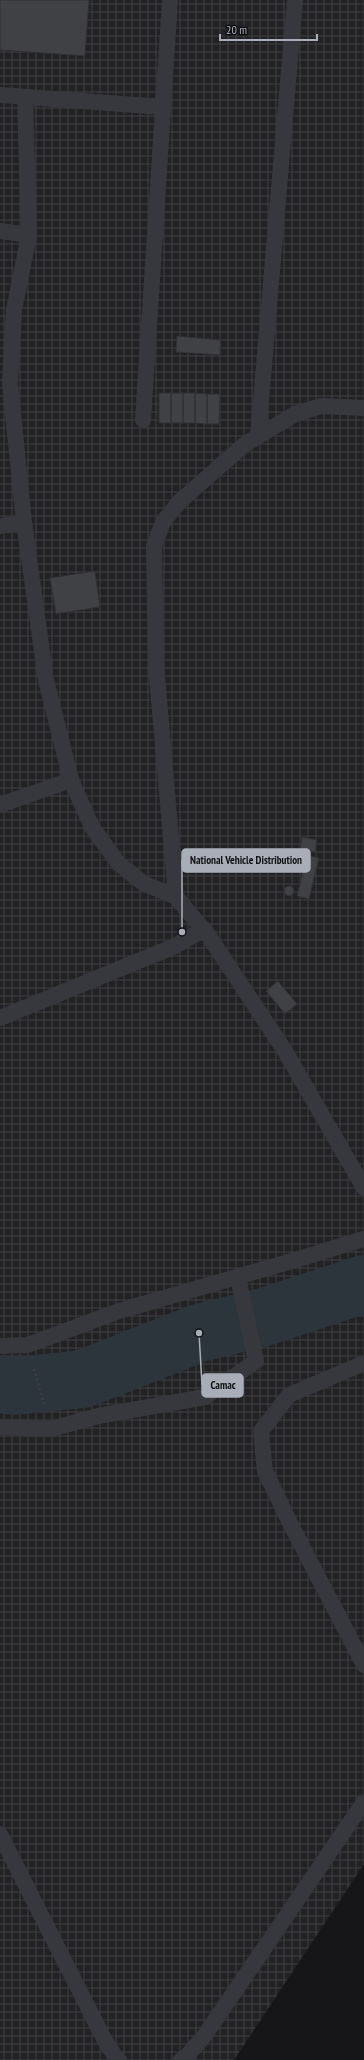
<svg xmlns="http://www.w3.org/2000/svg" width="364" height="2060" viewBox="0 0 364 2060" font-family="'PT Sans Narrow',sans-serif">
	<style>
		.industrial { fill: url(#industrial-grid) }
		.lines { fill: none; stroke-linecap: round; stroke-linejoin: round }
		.river { stroke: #2c353c; stroke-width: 58 }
		.building { fill: #404145; stroke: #303034 }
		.path { stroke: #3d3f44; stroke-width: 2.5; stroke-dasharray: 2 3; stroke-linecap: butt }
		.service { stroke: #37383d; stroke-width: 16 }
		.leader { fill: none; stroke: #a8adb8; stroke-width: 1.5 }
		.callout-dot { fill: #a8adb8; stroke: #111113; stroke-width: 1.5 }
		.callout { fill: #a8adb8; stroke: #a8adb8; stroke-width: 1.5 }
		.callout-label { font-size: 11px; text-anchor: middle; font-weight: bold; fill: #111 }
	</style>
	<defs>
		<pattern id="industrial-grid" width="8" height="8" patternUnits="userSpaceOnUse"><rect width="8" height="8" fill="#222225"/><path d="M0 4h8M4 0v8" fill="none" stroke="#3f3f43"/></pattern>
	</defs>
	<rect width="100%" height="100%" fill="#161618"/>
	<path class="industrial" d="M0,0H364V1864L234,2060H0Z"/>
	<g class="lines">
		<path class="river" d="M0,1384L15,1386L83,1379L199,1333L264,1317L364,1284"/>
	</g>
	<path class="building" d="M0,0H89L85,56L0,50Z
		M177,336L221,340L220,355L176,352Z
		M159,393H171V423H159Z
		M171,393H183V423H171Z
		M183,393H195V423H183Z
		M195,393L207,394V424L195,423Z
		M207,394H220L219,424H207Z
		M95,571L100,607L56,614L50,578Z
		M302,837L317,840L315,852L300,850Z
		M307,855L319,858L309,899L297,896Z
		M284 891a5 5 0 1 1 10 0a5 5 0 1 1-10 0Z
		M278,981L297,1004L285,1014L266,991Z"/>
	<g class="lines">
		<path class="path" d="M34,1369L44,1404"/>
		<path class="service" d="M0,95L163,107
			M25,97L29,235L14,310L10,384L24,522L46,680L71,780L92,827L118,863L143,883L176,897
			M0,231L29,235
			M364,408L321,406L295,414L244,445L179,502L163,522L154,546L156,664L176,897L208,935L285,1051L364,1188
			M143,420L170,0
			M258,436L295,0
			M0,526L24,522
			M0,805L71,780
			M0,1018L175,946L204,929
			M0,1346L28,1345L119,1311L292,1261L364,1239
			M364,1363L289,1395L261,1431L265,1471L290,1523L364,1665
			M0,1427L51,1429L98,1416L205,1397L256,1361L238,1277
			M0,1834L104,2039L116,2058L119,2060
			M181,2060L186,2057L205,2035L364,1802"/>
	</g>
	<path class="leader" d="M182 932L182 860M199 1333L202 1385"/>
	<g class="callout-dot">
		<circle cx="182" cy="932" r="4"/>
		<circle cx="199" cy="1333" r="4"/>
	</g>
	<g class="callout">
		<rect x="182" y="849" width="128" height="23" rx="4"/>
		<rect x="202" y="1374" width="41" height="23" rx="4"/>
	</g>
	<g class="callout-label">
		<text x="246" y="864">National Vehicle Distribution</text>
		<text x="223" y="1389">Camac</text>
	</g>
	<path d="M220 34v6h97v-6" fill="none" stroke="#a8adb8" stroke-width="2"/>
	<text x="226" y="34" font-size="12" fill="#a8adb8" stroke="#111113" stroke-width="3" paint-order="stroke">20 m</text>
</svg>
